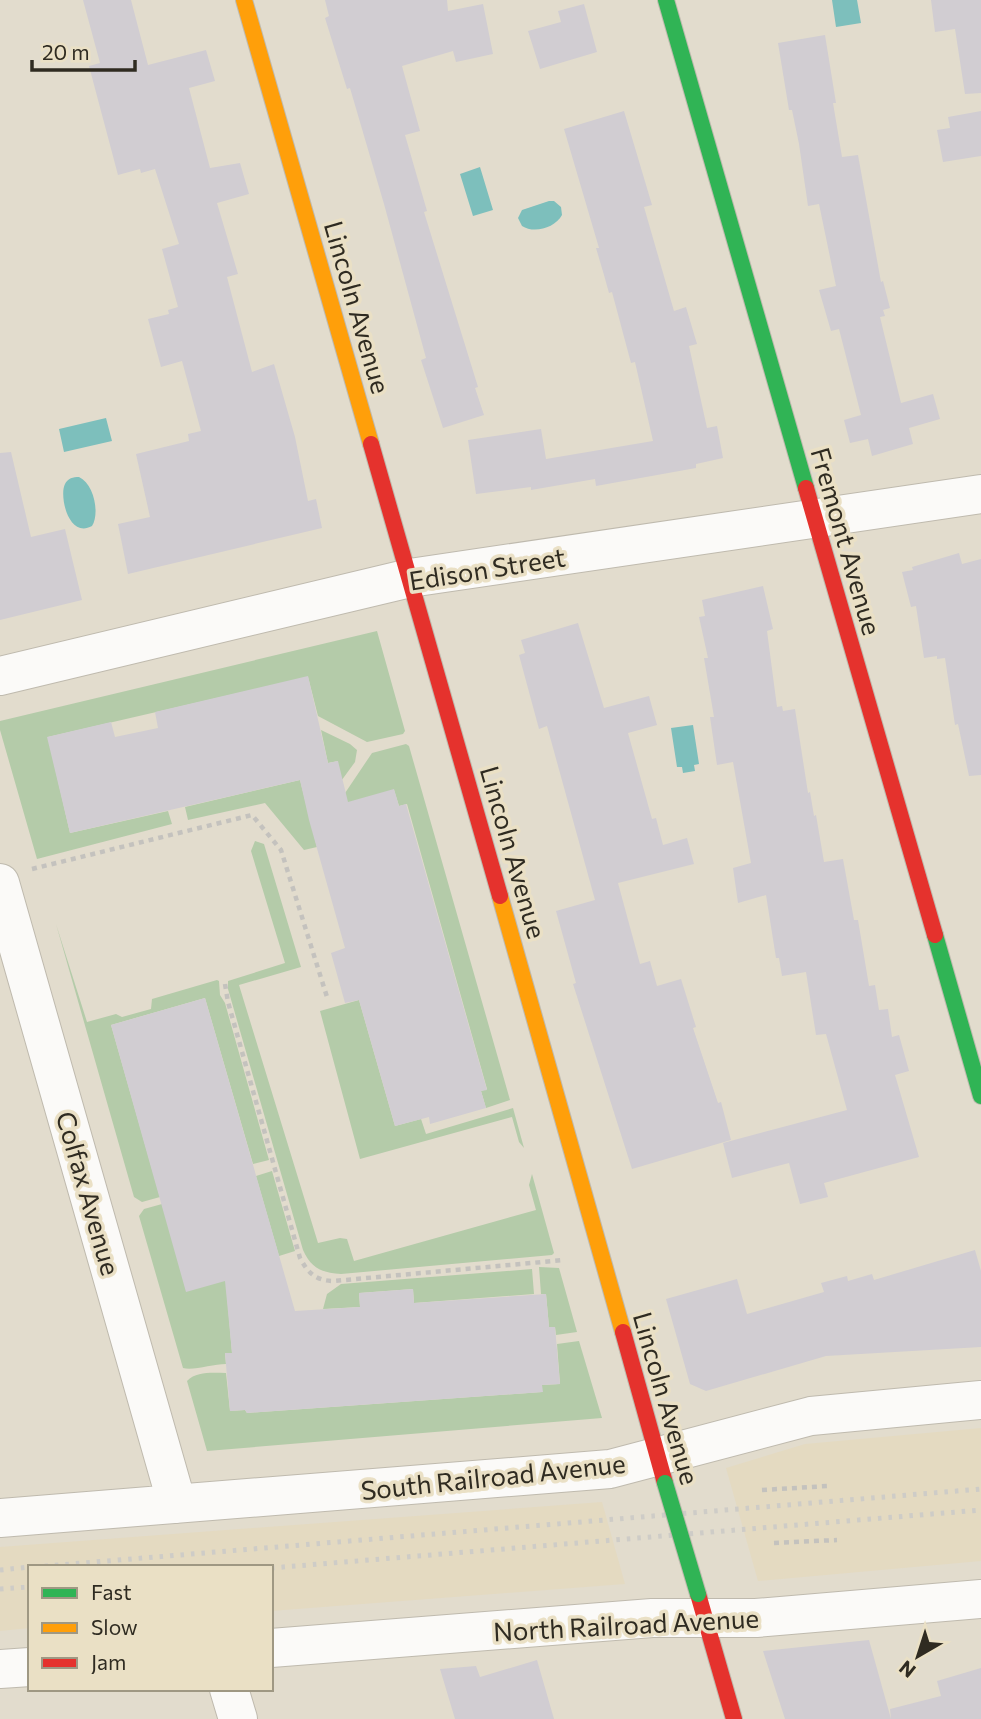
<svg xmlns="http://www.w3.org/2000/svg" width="981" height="1719" viewBox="0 0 981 1719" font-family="Commissioner,sans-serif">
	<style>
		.built { fill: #e4dac1 }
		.green { fill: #b4cba9 }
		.water { fill: #7dbfbc }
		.building { fill: #d1cdd2 }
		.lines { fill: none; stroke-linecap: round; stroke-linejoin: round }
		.street-casing { stroke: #bfbaae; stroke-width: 40 }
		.fast-casing { stroke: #bfbaae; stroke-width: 18 }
		.slow-casing { stroke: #bfbaae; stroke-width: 18 }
		.jam-casing { stroke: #bfbaae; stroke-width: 18 }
		.path { stroke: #c4c2be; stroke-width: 4.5; stroke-dasharray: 5 5; stroke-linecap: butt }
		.street { stroke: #fbfaf8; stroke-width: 38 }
		.fast { stroke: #30b455; stroke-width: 16 }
		.slow { stroke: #ff9f0a; stroke-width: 16 }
		.jam { stroke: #e5322d; stroke-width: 16 }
		.rail { stroke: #ceccc7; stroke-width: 5; stroke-dasharray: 3.5 7; stroke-linecap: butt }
		.fast-bridge-casing { stroke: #bfbaae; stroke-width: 18; stroke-linecap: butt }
		.fast-bridge { stroke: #30b455; stroke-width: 16 }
		.labels { text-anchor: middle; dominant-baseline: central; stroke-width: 7; stroke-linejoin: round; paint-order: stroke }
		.street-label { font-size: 26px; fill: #2f2b21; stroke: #eae0c5 }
	</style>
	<rect width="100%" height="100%" fill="#e2dccd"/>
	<path class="built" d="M981,1428V1561L758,1581L726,1468L805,1444Z
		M602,1502L625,1584L271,1611V1567H30V1628L0,1631V1547Z"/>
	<path class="green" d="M377,631L405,731L403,734L367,742L318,716L308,677L48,737L70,833L168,811L172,824L37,859L0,730V721Z
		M321,730L350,744L357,750L355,762L336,788L338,761L328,763Z
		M406,744L409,746L510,1100L486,1108L481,1091L487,1089L407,804L399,806L394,790L340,805L339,802L372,753Z
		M300,780L317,847L304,850L265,803L188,820L185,807Z
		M255,841L264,844L301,967L239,985L318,1243L340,1238L347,1239L354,1261L536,1210L529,1185L532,1174L554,1253L552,1255L341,1274C322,1273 311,1268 303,1250L228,989V981L285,963L251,851Z
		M56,924L87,1022L116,1014L122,1017L151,1009L152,999L217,980L219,981L220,995L225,1003L269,1160L253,1164L205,998L111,1025L160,1197L142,1202L134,1197Z
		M359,1000L395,1126L421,1119L426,1134L513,1108L524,1148L519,1142L512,1117L360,1159L320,1011Z
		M272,1171L295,1251L279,1256L256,1176Z
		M162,1204L225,1271L232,1353H225L226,1364C213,1364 193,1371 183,1368L139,1216L144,1209Z
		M539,1267L559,1268L577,1332L556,1335L555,1327H549L546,1294H541Z
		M532,1269L534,1294L414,1303L413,1289L359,1293L360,1307L323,1309L327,1294L341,1284Z
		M579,1341L602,1418L207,1451L187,1381C197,1371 212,1373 226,1373L230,1411L245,1410L247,1413L542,1392V1385L560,1384L557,1344Z"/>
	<path class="water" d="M832,0H857L861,23L836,27Z
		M480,167L493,210L473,216L460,174Z
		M549,201H554L561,207L562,215C555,228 534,234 522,226L518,218L522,210Z
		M106,418L112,441L64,452L59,429Z
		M79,477C94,484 100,513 92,526C68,539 59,495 65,484C68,478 73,477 79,477Z
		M693,725L699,764L694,765L695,771L683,773L682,767H677L671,728Z"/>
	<path class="building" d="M83,0H131L148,65L206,50L215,81L189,88L210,168L240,163L249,194L217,203L238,274L227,277L252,372L274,364L295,437L308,501L316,499L322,528L128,574L118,524L150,517L136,454L189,441L188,434L201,431L182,361L161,367L148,319L169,314L168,310L178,307L162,249L179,244L155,169L141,173L140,169L118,175L89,66L100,63Z
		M325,0H447L448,11L483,4L493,54L456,62L453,51L402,66L420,131L405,135L427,211L424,212L478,387L475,388L484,415L443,428L421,360L426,358L384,204L350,88L347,89L325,18L329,16Z
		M931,0H981V93L965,94L955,29L935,32Z
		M584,4L597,52L540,69L528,31L561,22L558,11Z
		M825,35L836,103H833L842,157L858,155L881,282L883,281L890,308L883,310L885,316L880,317L901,403L933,394L940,419L909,428L913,444L872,456L868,439L850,443L844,420L861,415L839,329L831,331L819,290L836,286L819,204L808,206L799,144L792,110H789L778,43Z
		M624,111L652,205L644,207L674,311L686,307L697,344L689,346L707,428L717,426L723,458L696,464V468L596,486L595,479L531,490V487L476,494L468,440L541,429L546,459L653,441L635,362L631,363L612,292L609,293L604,275L596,248H599L564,129Z
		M981,111V156L943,162L937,130L950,128L948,117Z
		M11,452L31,537L65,529L82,600L0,620V453Z
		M959,553L962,564L981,559V775L969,776L958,724L955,725L945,658L937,659V656L924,658L916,606L911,607L902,572L913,570L912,567Z
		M763,586L773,629L767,631L777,707L782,706L783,711L795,709L808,793L810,792L814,816L816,815L824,862L843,859L854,920H858L869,986L875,985L879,1010L888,1009L892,1037L899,1035L909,1071L895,1075L919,1157L824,1183L828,1197L800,1204L789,1163L732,1178L723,1143L847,1110L826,1034L816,1035L806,972L782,976L779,958H776L766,895L738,903L733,868L751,863L733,762L717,765L710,717H714L704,658H708L699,617L705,616L702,600Z
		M578,623L604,708L649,696L657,725L628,733L652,819L656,818L663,845L687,838L694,864L618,883L640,964L650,961L657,986L681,979L696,1027L693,1028L718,1103L721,1102L731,1140L632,1169L573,984L576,983L556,911L595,900L547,726L539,729L519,655L525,653L521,640Z
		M308,676L328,763L338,761L348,802L394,789L399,806L406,804L487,1090L481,1091L486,1108L430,1124L429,1117L395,1126L359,1000L345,1003L331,953L345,948L309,820L300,780L70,833L47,737L111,722L115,737L158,728L155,712Z
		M205,998L295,1311L360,1307L359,1293L413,1289L414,1303L546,1294L549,1327H555L560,1384L542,1385L543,1392L247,1413L245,1410L230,1411L225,1353H232L225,1281L186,1292L111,1025Z
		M975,1250L981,1271V1347L826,1356L706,1391L690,1384L666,1299L737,1279L747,1314L824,1292L821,1283L847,1276L848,1281L872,1274L874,1280Z
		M869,1640L891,1719H785L763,1651Z
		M537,1660L554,1719H455L440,1669L476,1666L480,1677Z
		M981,1668V1719H891L890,1709L941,1696L937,1681Z"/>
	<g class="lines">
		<g class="street-casing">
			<path id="street" d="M0,676L410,578L981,494
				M0,883L177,1504
				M0,1518L610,1469L811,1416L981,1400
				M271,1648L652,1618H756L981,1599
				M0,1669L30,1667
				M229,1689L238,1719"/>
		</g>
		<g class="fast-casing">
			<path id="fast" d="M666,0L806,488
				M935,935L981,1096"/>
		</g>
		<g class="slow-casing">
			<path id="slow" d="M244,0L371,444
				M500,896L623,1332"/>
		</g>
		<g class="jam-casing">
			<path id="jam" d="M371,444L500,896
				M806,488L935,935
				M623,1332L665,1483
				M698,1594L734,1719"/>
		</g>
		<path class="path" d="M32,869L252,815L281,850L327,997
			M225,984L228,1002L300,1258C308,1273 316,1281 334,1281L564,1260
			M762,1490L828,1486
			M774,1543L837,1540"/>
		<use href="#street" class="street"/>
		<use href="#fast" class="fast"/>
		<use href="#slow" class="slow"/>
		<use href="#jam" class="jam"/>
		<path class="rail" d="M34,1567L981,1489
			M271,1568L981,1510
			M0,1570L30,1567
			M0,1589L30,1587"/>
		<g class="fast-bridge-casing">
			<path id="fast-bridge" d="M665,1483L698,1594"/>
		</g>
		<use href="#fast-bridge" class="fast-bridge"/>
	</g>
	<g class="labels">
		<g class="street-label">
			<text transform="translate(358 307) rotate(74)">Lincoln Avenue</text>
			<text transform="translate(847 541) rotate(74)">Fremont Avenue</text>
			<text transform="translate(487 568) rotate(-9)">Edison Street</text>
			<text transform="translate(514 852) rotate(74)">Lincoln Avenue</text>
			<text transform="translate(89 1193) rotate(74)">Colfax Avenue</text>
			<text transform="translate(667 1398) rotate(74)">Lincoln Avenue</text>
			<text transform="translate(493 1476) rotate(-6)">South Railroad Avenue</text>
			<text transform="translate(626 1624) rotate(-3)">North Railroad Avenue</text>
		</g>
	</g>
	<rect x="28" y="1565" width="245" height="126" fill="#eae0c5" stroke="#9f9883" stroke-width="2"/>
	<rect x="42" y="1588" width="35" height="10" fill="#30b455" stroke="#9f9883" stroke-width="2"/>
	<text x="91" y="1600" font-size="21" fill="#2f2b21">Fast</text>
	<rect x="42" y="1623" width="35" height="10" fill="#ff9f0a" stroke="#9f9883" stroke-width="2"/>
	<text x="91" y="1635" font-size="21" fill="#2f2b21">Slow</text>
	<rect x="42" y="1658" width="35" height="10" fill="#e5322d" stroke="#9f9883" stroke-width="2"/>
	<text x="91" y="1670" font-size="21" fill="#2f2b21">Jam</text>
	<g transform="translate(918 1656) rotate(219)" stroke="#eae0c5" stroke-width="5" paint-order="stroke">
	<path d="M0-5L12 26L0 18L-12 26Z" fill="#2f2b21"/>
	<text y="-10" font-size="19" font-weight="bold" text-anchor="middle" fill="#2f2b21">N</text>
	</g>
	<path d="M32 60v10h103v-10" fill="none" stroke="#2f2b21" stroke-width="3.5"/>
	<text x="42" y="60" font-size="21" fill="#2f2b21" stroke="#eae0c5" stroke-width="5" paint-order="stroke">20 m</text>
</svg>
